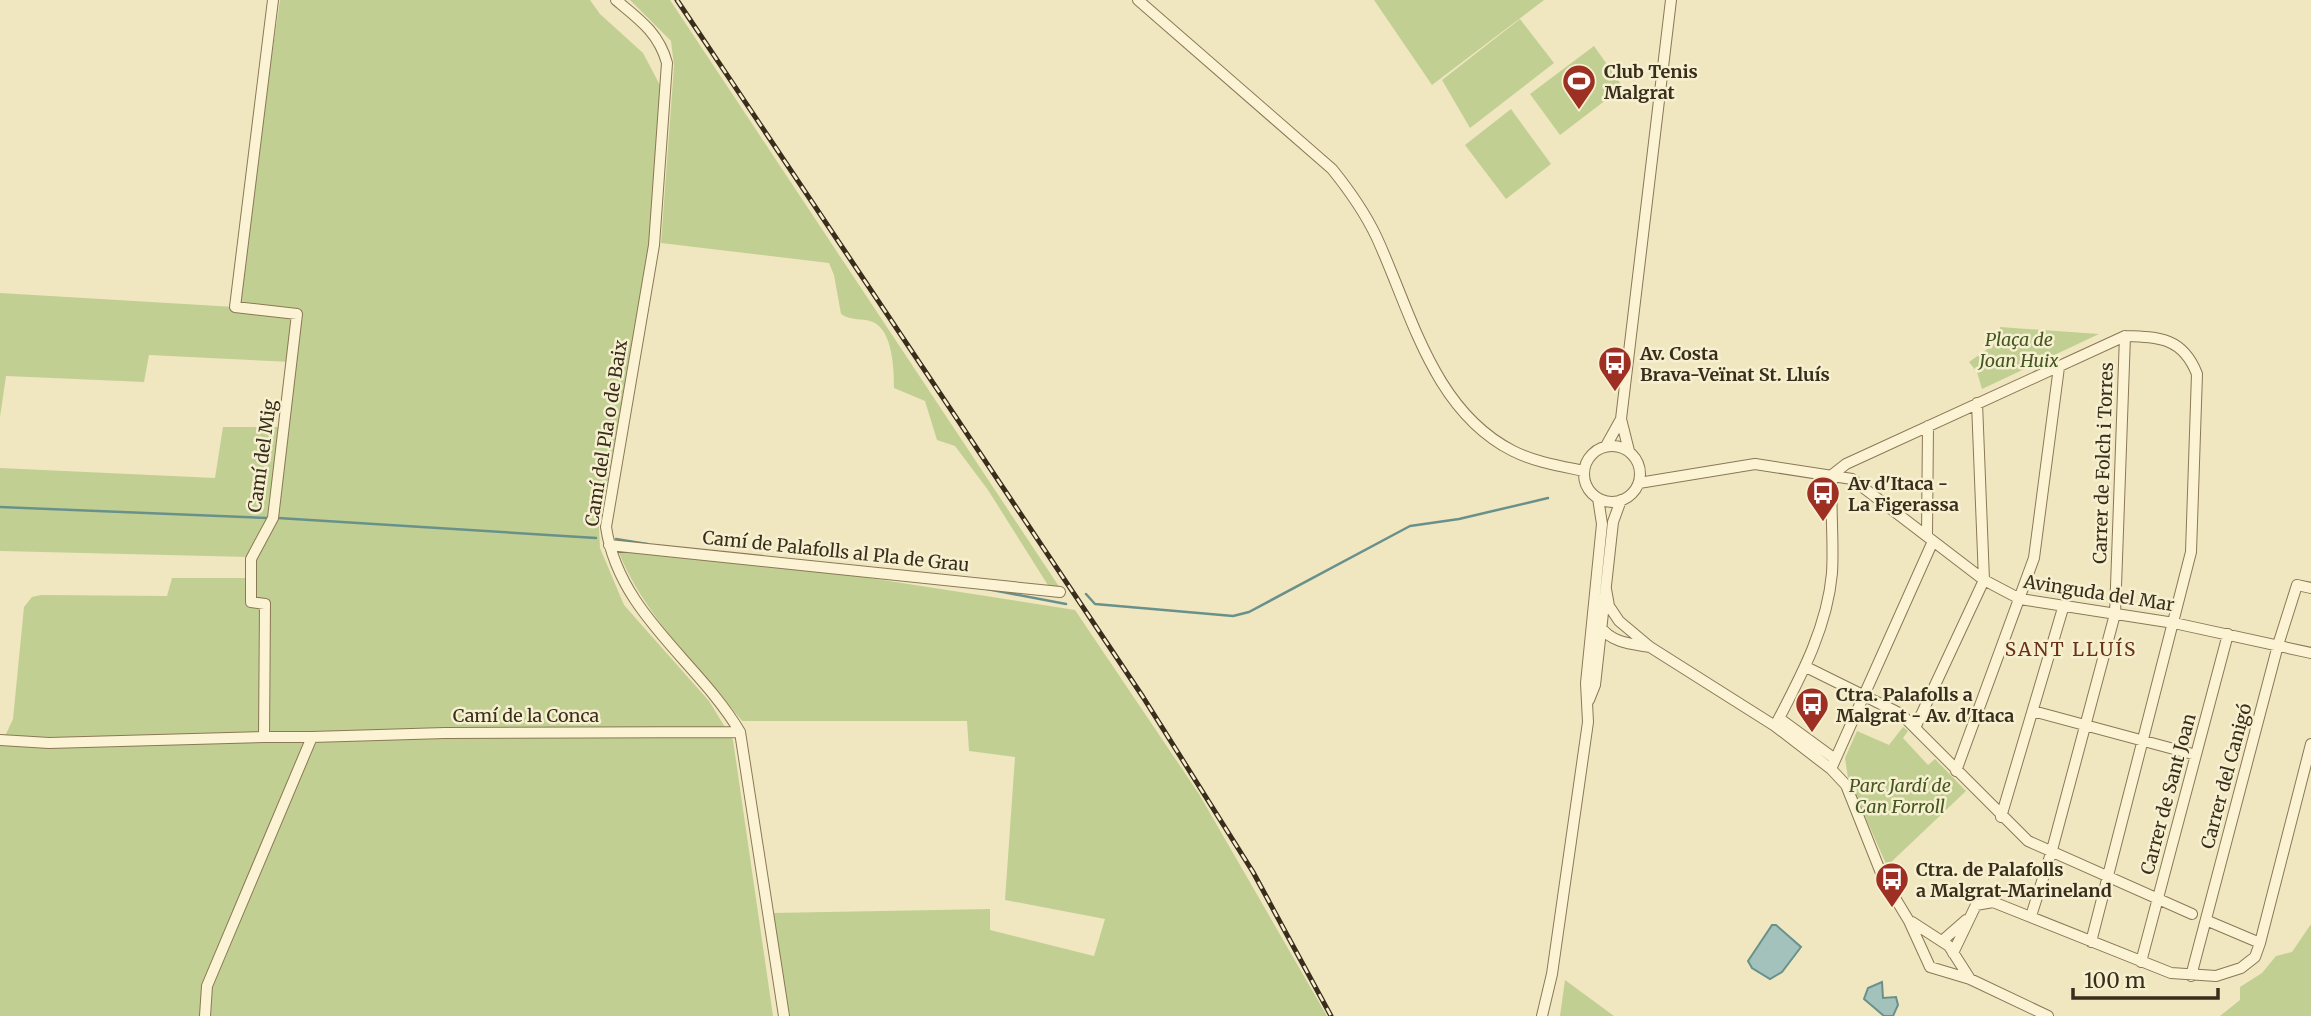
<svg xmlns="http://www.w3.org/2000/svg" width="2311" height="1016" viewBox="0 0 2311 1016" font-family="Merriweather,serif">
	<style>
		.green { fill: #c2cf93 }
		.water { fill: #a3c2bc; stroke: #69918b; stroke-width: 2 }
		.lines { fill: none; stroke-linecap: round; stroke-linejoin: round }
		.stream { stroke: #69918b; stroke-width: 2.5 }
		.minor-casing { stroke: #8a7857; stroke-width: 12 }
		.minor { stroke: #fbf3d3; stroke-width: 10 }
		.rail-casing { stroke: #392d1c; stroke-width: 5 }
		.rail { stroke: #f7f0d0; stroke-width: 2.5; stroke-dasharray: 8; stroke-linecap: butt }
		.labels { text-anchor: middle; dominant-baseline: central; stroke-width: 5; stroke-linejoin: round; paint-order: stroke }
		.poi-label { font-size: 18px; font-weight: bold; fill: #392d1c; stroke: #f7f0d0; text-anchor: start }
		.park-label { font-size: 18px; font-style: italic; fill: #445721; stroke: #f7f0d0 }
		.street-label { font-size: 18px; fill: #392d1c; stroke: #f7f0d0 }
		.neighbourhood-label { font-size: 19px; letter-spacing: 2px; fill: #683219; stroke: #f7f0d0 }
	</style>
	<rect width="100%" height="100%" fill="#f0e7c0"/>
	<path class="green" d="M280,0H590L600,14L643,53L662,89L650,244L599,528L600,548L624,605L709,701L733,740L773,1016H0V735L6,734L13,719L24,607L32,597L41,595L167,596L172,578H245L250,557L0,551V468L215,478L223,427H280L291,362L149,355L144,382L6,376L0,417V293L235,307Z
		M630,0H670L1060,588L1051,590L988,490L955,446L937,440L925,401L894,388C894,370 893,331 873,322C863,318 851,321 841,314L834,275L829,263L661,243L674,66L671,41Z
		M1374,0H1544L1432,85Z
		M1520,19L1554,63L1470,128L1442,80Z
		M1594,46L1623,87L1560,135L1530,94Z
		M1511,109L1551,164L1506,199L1465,145Z
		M2000,327L2099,334L1982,389L1977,372L1969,362L2000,340Z
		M618,550L831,572L1075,610L1199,794L1327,1016H790L772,913L990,909V930L1094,956L1105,919L1005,900L1015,757L969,751L967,721H742C700,668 642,614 618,550Z
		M1903,727L1908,731L1903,738L1928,765L1935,759L1966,791L1887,866L1848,778L1845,758L1857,731L1889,745Z
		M2311,924V1016H2220L2240,1000V987L2262,973L2276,956L2292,952Z
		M1565,980L1614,1016H1560Z"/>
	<path class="water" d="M1772,925H1776L1801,947L1782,972L1770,979L1752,968L1748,961Z
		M1882,982L1883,998L1896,997L1898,1005L1893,1016H1884L1864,999L1868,988Z"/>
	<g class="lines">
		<path class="stream" d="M0,507L268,518
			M278,518L596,538
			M616,539L647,544
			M987,589L1066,604
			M1086,594L1095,604L1233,616L1249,612L1410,526L1459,519L1548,498"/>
		<g class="minor-casing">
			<path id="minor" d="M616,0C639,19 659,33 667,63L654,245L606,527C619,614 698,661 740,732L784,1016
				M1138,0L1332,169C1349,190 1364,211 1376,236C1411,311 1432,410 1513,451C1535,462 1560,466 1584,471
				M1621,419L1629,451
				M1606,446L1621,419L1671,0
				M1584 474a28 28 0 1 1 56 0a28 28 0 1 1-56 0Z
				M1832,475L1846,464L2125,336C2160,337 2183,338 2197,374L2191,552L2091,942
				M1639,483L1755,464L1852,479L1984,580L2020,599L2174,623L2311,653
				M1927,536L1928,426
				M609,545L1060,592
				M1606,589L1609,606L1619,621L1650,647L1775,726L1831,769L1846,785L1883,878L1909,921L1930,967L1970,979L2048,1016
				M1600,626C1611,643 1632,644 1650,647
				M1806,667L1901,714L2028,841L2192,914
				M1589,700L1595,685L1613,522L1621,500
				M2033,711L2196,755
				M1779,718L1835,759
				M1775,726C1800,678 1827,629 1832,573C1834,541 1830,508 1832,475
				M1915,728L1984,580L1977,403
				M312,737L445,733L740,732
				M0,740L49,743L264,737
				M1831,769L1933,541
				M1956,771L2034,558L2059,367
				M2001,817L2063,608
				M2031,916L2052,850L2115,614L2125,336
				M2208,921L2260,943
				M1912,922L1949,946L1970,979
				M1942,941L1966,920
				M1953,953L1976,905L1993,902L2171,973L2216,976L2241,968L2255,957L2260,943L2311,744
				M2141,962L2228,634
				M2191,976L2278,645L2297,585L2311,588
				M205,1016L207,986L312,737H264L265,604L251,602V559L273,518L297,314L235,307L273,0
				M1542,1016L1552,974L1588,722L1586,683L1602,524L1598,498"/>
		</g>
		<use href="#minor" class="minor"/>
		<g class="rail-casing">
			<path id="rail" d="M677,0L1143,697L1253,872L1331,1016"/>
		</g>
		<use href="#rail" class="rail"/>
	</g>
	<defs>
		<g id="stadium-pin" transform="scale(1.75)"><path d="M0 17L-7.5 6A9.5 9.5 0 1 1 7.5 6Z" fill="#9d2f23" stroke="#f7f0d0"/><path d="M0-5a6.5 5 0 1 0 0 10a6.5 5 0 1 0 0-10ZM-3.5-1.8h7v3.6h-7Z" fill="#fff"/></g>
		<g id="bus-pin" transform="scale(1.75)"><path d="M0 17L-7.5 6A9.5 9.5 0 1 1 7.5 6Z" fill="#9d2f23" stroke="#f7f0d0"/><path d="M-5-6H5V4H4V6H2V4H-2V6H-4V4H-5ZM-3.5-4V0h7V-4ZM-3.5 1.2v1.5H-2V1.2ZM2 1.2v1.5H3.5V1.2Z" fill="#fff"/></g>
	</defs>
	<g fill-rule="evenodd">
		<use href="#stadium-pin" x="1579" y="81"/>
		<use href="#bus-pin" x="1615" y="363"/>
		<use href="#bus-pin" x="1823" y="493"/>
		<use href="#bus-pin" x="1812" y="704"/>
		<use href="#bus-pin" x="1892" y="879"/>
	</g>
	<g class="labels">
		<g class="poi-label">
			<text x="1604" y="71">Club Tenis<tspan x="1604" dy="21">Malgrat</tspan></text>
			<text x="1640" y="353">Av. Costa<tspan x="1640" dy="21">Brava-Veïnat St. Lluís</tspan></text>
			<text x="1848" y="483">Av d'Itaca -<tspan x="1848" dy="21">La Figerassa</tspan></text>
			<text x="1836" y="694">Ctra. Palafolls a<tspan x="1836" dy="21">Malgrat - Av. d'Itaca</tspan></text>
			<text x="1916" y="869">Ctra. de Palafolls<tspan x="1916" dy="21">a Malgrat-Marineland</tspan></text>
		</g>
		<g class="park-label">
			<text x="2019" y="339">Plaça de<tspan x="2019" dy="21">Joan Huix</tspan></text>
			<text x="1900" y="785">Parc Jardí de<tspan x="1900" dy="21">Can Forroll</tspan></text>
		</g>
		<g class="street-label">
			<text transform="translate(606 433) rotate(-81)">Camí del Pla o de Baix</text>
			<text transform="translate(262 456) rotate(-82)">Camí del Mig</text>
			<text transform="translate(2103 463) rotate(-88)">Carrer de Folch i Torres</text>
			<text transform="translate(836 551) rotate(6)">Camí de Palafolls al Pla de Grau</text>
			<text transform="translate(2099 593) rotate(9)">Avinguda del Mar</text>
			<text x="526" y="715">Camí de la Conca</text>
			<text transform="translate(2226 776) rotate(-75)">Carrer del Canigó</text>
			<text transform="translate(2168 794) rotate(-75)">Carrer de Sant Joan</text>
		</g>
		<g class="neighbourhood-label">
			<text x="2071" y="649">SANT LLUÍS</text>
		</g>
	</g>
	<path d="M2073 988v10h145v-10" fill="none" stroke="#392d1c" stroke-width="3.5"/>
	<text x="2084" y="988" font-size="21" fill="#392d1c" stroke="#f7f0d0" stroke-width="5" paint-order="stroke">100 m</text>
</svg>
